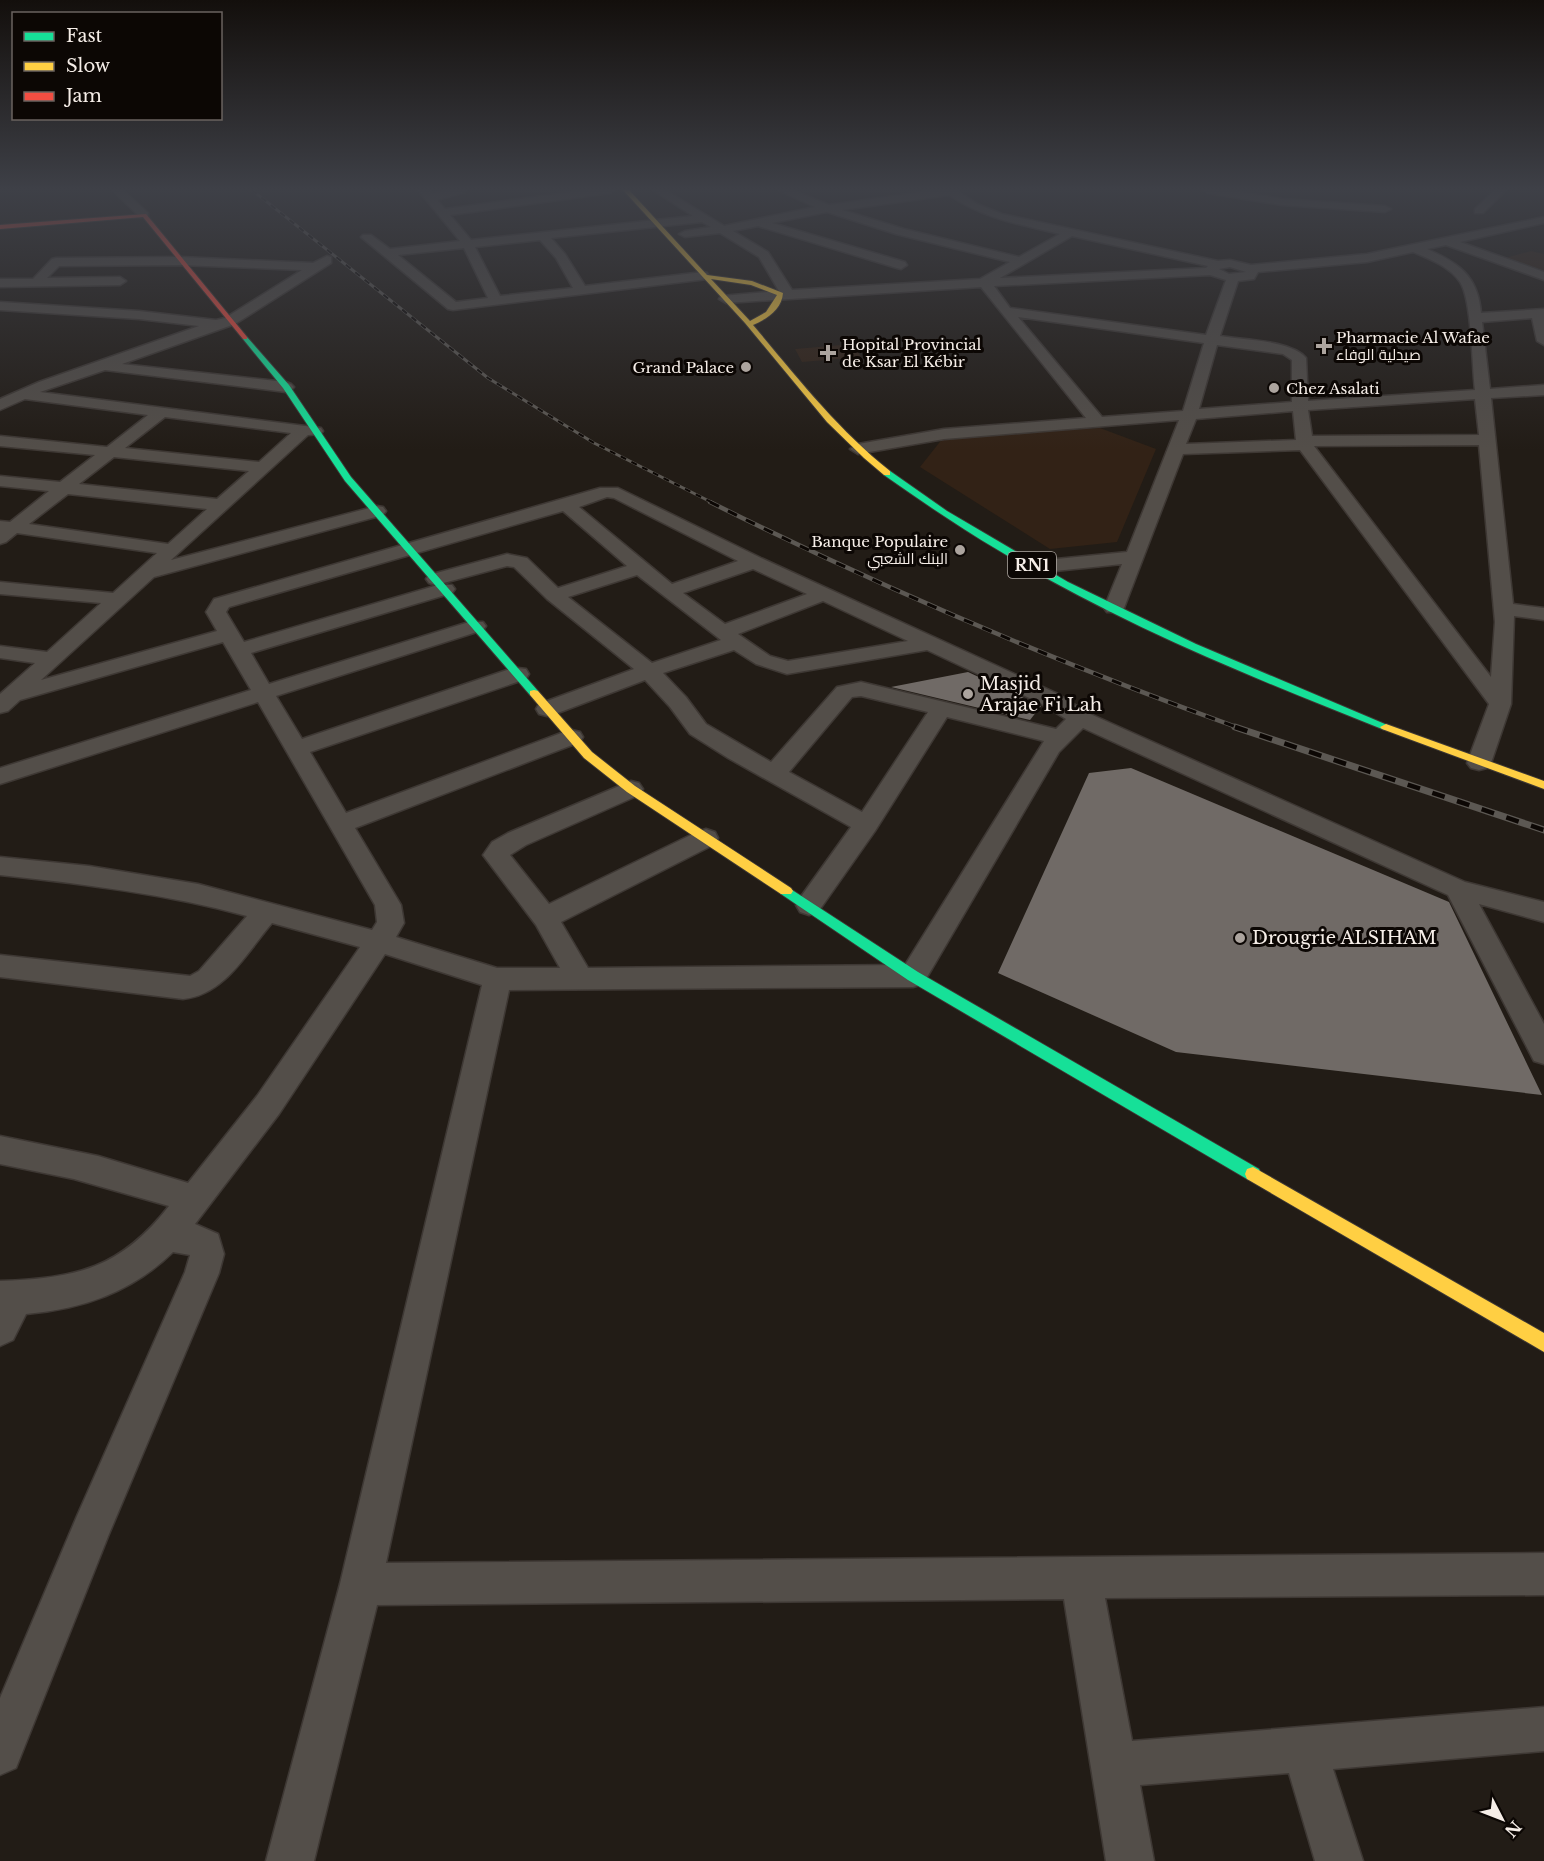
<svg xmlns="http://www.w3.org/2000/svg" width="1544" height="1861" viewBox="0 0 1544 1861" font-family="'Libre Baskerville',Cairo,serif">
	<style>
		.built { fill: #322216 }
		.building { fill: #706a66 }
		.lines { fill: none; stroke-linecap: round; stroke-linejoin: round }
		.street-casing { stroke: #3e3834; stroke-width: 3 }
		.fast-casing { stroke: #3e3834; stroke-width: 2 }
		.slow-casing { stroke: #3e3834; stroke-width: 2 }
		.jam-casing { stroke: #3e3834; stroke-width: 2 }
		.street { fill: #534e49; fill-rule: evenodd }
		.fast { fill: #16e098; fill-rule: evenodd }
		.slow { fill: #ffcf43; fill-rule: evenodd }
		.jam { fill: #f24e42; fill-rule: evenodd }
		.rail-far2-casing { stroke: #5c5853; stroke-width: 3 }
		.rail-far1-casing { stroke: #5c5853; stroke-width: 4.5 }
		.rail-casing { stroke: #5c5853; stroke-width: 7 }
		.rail-far2 { stroke: #0c0704; stroke-width: 2; stroke-dasharray: 6; stroke-linecap: butt }
		.rail-far1 { stroke: #0c0704; stroke-width: 3; stroke-dasharray: 10; stroke-linecap: butt }
		.rail { stroke: #0c0704; stroke-width: 4.5; stroke-dasharray: 13; stroke-linecap: butt }
		.poi-dot { fill: #aca49e; stroke: #0c0704; stroke-width: 2 }
		.labels { text-anchor: middle; dominant-baseline: central; stroke-width: 6; stroke-linejoin: round; paint-order: stroke }
		.far-poi-label { font-size: 15px; fill: #f6eee8; stroke: #0c0704; text-anchor: start }
		.shield { fill: #0c0704; stroke: #b0a9a4; stroke-width: 1.5 }
		.shield-label { font-size: 16px; font-weight: bold; fill: #f6eee8 }
		.poi-label { font-size: 18px; fill: #f6eee8; stroke: #0c0704; text-anchor: start }
	</style>
	<rect width="100%" height="100%" fill="#221c16"/>
	<path class="built" d="M1531,251L1544,254V273L1505,258Z
		M853,344L861,357L802,362L795,349Z
		M1100,428L1156,449L1117,542L1050,549L920,467L943,438Z"/>
	<path class="building" d="M968,672L1039,705L1041,706L1030,720L891,687Z
		M1131,768L1449,902L1542,1095L1176,1052L998,973L1089,773Z"/>
	<g class="lines">
		<g class="street-casing">
			<path id="street" d="M112,190H123L148,213V217H140Z
				M418,190H429L432,194L449,190H466L465,192L437,200L445,209L588,190H615L610,193L450,215L471,240L693,216L653,190H665L724,226L815,207L778,190H792L829,205L937,190H956L977,204L1002,214L1218,261L1230,260L1251,265L1367,254L1544,217V223L1460,242L1544,272V280L1446,245L1427,249C1459,263 1478,276 1481,313L1544,309V345L1537,341L1532,318L1482,322L1490,389L1544,385V395L1491,398L1513,604L1544,608V620L1514,616L1511,704L1491,763L1487,768L1479,770L1471,768L1467,763L1489,704L1300,450L1183,454L1124,608L1121,612H1107L1104,608L1122,564L1036,573L1029,571L1027,567L1029,563L1036,561L1127,552L1179,420L944,439L858,454L850,449L858,444L944,429L1086,418L981,287L726,303L719,299L721,296L779,291L759,257L720,233L685,237L679,234L685,231L711,227L702,222L551,238L565,254L585,286L703,272L707,273L709,276L707,279L453,310L448,309L361,237L363,235H371L390,249L460,241ZM949,195C985,219 1018,224 1060,234L1019,257L904,229L842,210ZM827,212L896,234L1010,262L980,279L792,290L768,252L733,231L758,226L897,268L901,269L907,265L905,262L772,223ZM1072,236L1208,266L1206,268L1000,278ZM540,240L556,258L573,288L500,296L475,247ZM464,248L488,298L456,302L398,255ZM1413,252C1430,259 1450,267 1460,282C1472,300 1472,366 1475,390L1308,401L1306,358C1291,340 1243,340 1220,336L1238,281L1254,279L1258,272L1367,262ZM1230,267L1246,272L1229,274L1219,269ZM1210,275L1226,280L1206,335L1010,308L994,286ZM1018,317L1204,343L1183,411L1102,417ZM1217,345L1283,354L1292,360V402L1199,409ZM1475,399L1479,435L1312,436L1308,410ZM1293,411L1296,440L1186,444L1196,419ZM1479,445L1495,622L1491,677L1314,446Z
				M1203,190H1227L1282,199L1385,206L1391,209L1385,212L1282,205L1208,193Z
				M1495,190H1506L1483,213H1475V209Z
				M327,256L331,257V263L235,324L122,364L286,382L291,384L294,387L291,390L286,392L105,370L40,392L321,428L323,431L321,434L308,435L171,560L377,506L383,507L386,511L383,515L154,577L41,680L217,631L206,612L214,599L600,488H618L761,558L1056,693L1088,713L1465,882L1544,902V922L1479,904L1544,1024V1064L1534,1061L1448,895L1083,728L1059,752L923,984L913,987L509,990L386,1563L1544,1553V1595L1105,1598L1132,1741L1544,1707V1751L1333,1769L1363,1861H1315L1289,1773L1140,1785L1154,1861H1106L1064,1599L377,1605L314,1861H266L340,1584L482,985L385,954L279,1114L195,1224L218,1234L224,1254L219,1273L109,1534L16,1768L0,1775V1698L77,1516L185,1272L190,1255L173,1252C132,1292 83,1309 26,1314L13,1340L0,1346V1281C77,1278 120,1269 169,1206L74,1179L0,1164V1136L98,1156L188,1183L257,1096L360,947L272,923C247,952 225,995 183,999L0,977V955L190,976L199,971L247,916C166,894 83,884 0,875V857L89,866L198,884L372,930L377,922L375,905L258,702L0,784V768L251,690L223,642L20,700L8,711L0,713V694L35,663L0,658V646L47,652L101,603L0,594V582L113,593L157,553L17,533L6,542L0,544V521L10,522L49,491L0,486V476L60,482L95,455L0,446V436L107,447L148,415L25,399L0,410V399L39,382L199,326L139,319L0,310V302L139,311L216,320L225,318L302,270L181,265L59,266L47,278L120,277L126,281L120,285L0,287V279H33L52,259L56,258L181,257L313,263ZM165,417L291,433L259,462L125,448ZM114,457L249,471L217,499L79,484ZM68,494L207,509L168,544L29,524ZM607,497L614,498L738,561L672,584L579,507ZM563,511L627,566L558,588L527,558L507,554L429,575L426,579L429,583L436,585L507,566L514,567L547,599L634,669L539,704L536,709L539,714L547,716L555,714L645,680L670,707L690,734L728,758L851,827L800,898L796,905L800,912L809,915L818,912L875,831L947,717L1044,741L905,965L588,968L561,922L715,844L718,838L715,832L706,829L697,832L549,904L510,855L526,845L639,795L643,789L639,783L631,781L508,833L492,842L483,855L536,925L560,968H497L396,937L404,923L401,905L355,828L580,742L583,737L580,732L572,730L564,732L346,813L310,752L526,679L529,674L526,669L518,668L510,669L302,739L276,696L483,630L486,626L483,622H469L269,684L251,653L452,593L455,589L452,585H438L244,642L226,612L229,607ZM753,569L807,594L725,624L683,593ZM637,575L721,640L652,663L568,597ZM823,601L908,641L788,661L770,656L738,634ZM734,650L756,664L787,674L927,650L1040,703L1066,719L1056,729L861,682L837,687L771,762L706,724L686,697L663,673ZM861,696L928,712L862,812L789,772L852,697Z"/>
		</g>
		<g class="fast-casing">
			<path id="fast" d="M243,337H247L289,385L351,477L538,691V695H530L345,481L283,388L243,339Z
				M884,471H890L947,511L1068,582L1196,644L1392,727L1386,730L1382,729C1251,677 1119,624 998,550C959,527 921,501 884,475Z
				M786,886L918,972L1259,1169L1261,1174L1259,1179L1253,1181L1247,1179L908,980L781,894L779,891L781,888Z"/>
		</g>
		<g class="slow-casing">
			<path id="slow" d="M623,190H629L707,275L752,281L783,293C782,309 767,319 753,325C796,376 837,429 890,471V475H884L864,458L827,422L745,323ZM711,279L751,285L777,295L766,312L750,321Z
				M534,690L538,691L592,752L635,786L791,888L793,891L791,894H781L627,792L584,758L530,695V691Z
				M1386,724L1544,781V789L1382,729L1380,727Z
				M1253,1167L1544,1333V1352L1247,1179L1245,1174L1247,1169Z"/>
		</g>
		<g class="jam-casing">
			<path id="jam" d="M146,214L247,337V339H243L143,217L0,229V225Z"/>
		</g>
		<use href="#street" class="street"/>
		<use href="#fast" class="fast"/>
		<use href="#slow" class="slow"/>
		<use href="#jam" class="jam"/>
		<g class="rail-far2-casing">
			<path id="rail-far2" d="M252,190L488,378L594,443L713,503"/>
		</g>
		<g class="rail-far1-casing">
			<path id="rail-far1" d="M710,502C882,588 1058,663 1239,728"/>
		</g>
		<g class="rail-casing">
			<path id="rail" d="M1235,727L1544,830"/>
		</g>
		<use href="#rail-far2" class="rail-far2"/>
		<use href="#rail-far1" class="rail-far1"/>
		<use href="#rail" class="rail"/>
	</g>
	<linearGradient id="sky" x2="0" y2="1"><stop stop-color="#130f0c"/><stop offset="0.42" stop-color="#3e4047"/><stop offset="1" stop-color="#3e4047" stop-opacity="0"/></linearGradient>
	<rect width="1544" height="450" fill="url(#sky)"/>
	<g class="poi-dot">
		<path d="M1321 337h6v6h6v6h-6v6h-6v-6h-6v-6h6z"/>
		<path d="M825 344h6v6h6v6h-6v6h-6v-6h-6v-6h6z"/>
		<circle cx="746" cy="367" r="6"/>
		<circle cx="1274" cy="388" r="6"/>
		<circle cx="960" cy="550" r="6"/>
		<circle cx="968" cy="694" r="6"/>
		<circle cx="1240" cy="938" r="6"/>
	</g>
	<g class="labels">
		<g class="far-poi-label">
			<text x="1336" y="337">Pharmacie Al Wafae<tspan x="1336" dy="17">صيدلية الوفاء</tspan></text>
			<text x="842" y="344">Hopital Provincial<tspan x="842" dy="17">de Ksar El Kébir</tspan></text>
			<text x="734" y="367" text-anchor="end">Grand Palace</text>
			<text x="1286" y="388">Chez Asalati</text>
			<text x="948" y="541" text-anchor="end">Banque Populaire<tspan x="948" dy="17">البنك الشعبي</tspan></text>
		</g>
		<rect class="shield" x="1008" y="552" width="48" height="26" rx="4.5"/>
		<g class="shield-label">
			<text x="1032" y="565">RN1</text>
		</g>
		<g class="poi-label">
			<text x="980" y="684">Masjid<tspan x="980" dy="21">Arajae Fi Lah</tspan></text>
			<text x="1252" y="938">Drougrie ALSIHAM</text>
		</g>
	</g>
	<rect x="12" y="12" width="210" height="108" fill="#0c0704" stroke="#6a635f" stroke-width="1.5"/>
	<rect x="24" y="32" width="30" height="9" fill="#16e098" stroke="#6a635f" stroke-width="1.5"/>
	<text x="66" y="42" font-size="18" fill="#f6eee8">Fast</text>
	<rect x="24" y="62" width="30" height="9" fill="#ffcf43" stroke="#6a635f" stroke-width="1.5"/>
	<text x="66" y="72" font-size="18" fill="#f6eee8">Slow</text>
	<rect x="24" y="92" width="30" height="9" fill="#f24e42" stroke="#6a635f" stroke-width="1.5"/>
	<text x="66" y="102" font-size="18" fill="#f6eee8">Jam</text>
	<g transform="translate(1502 1819) rotate(132)" stroke="#0c0704" stroke-width="4.5" paint-order="stroke">
	<path d="M0-4.5L10 22L0 15L-10 22Z" fill="#f6eee8"/>
	<text y="-9" font-size="16" font-weight="bold" text-anchor="middle" fill="#f6eee8">N</text>
	</g>
</svg>
